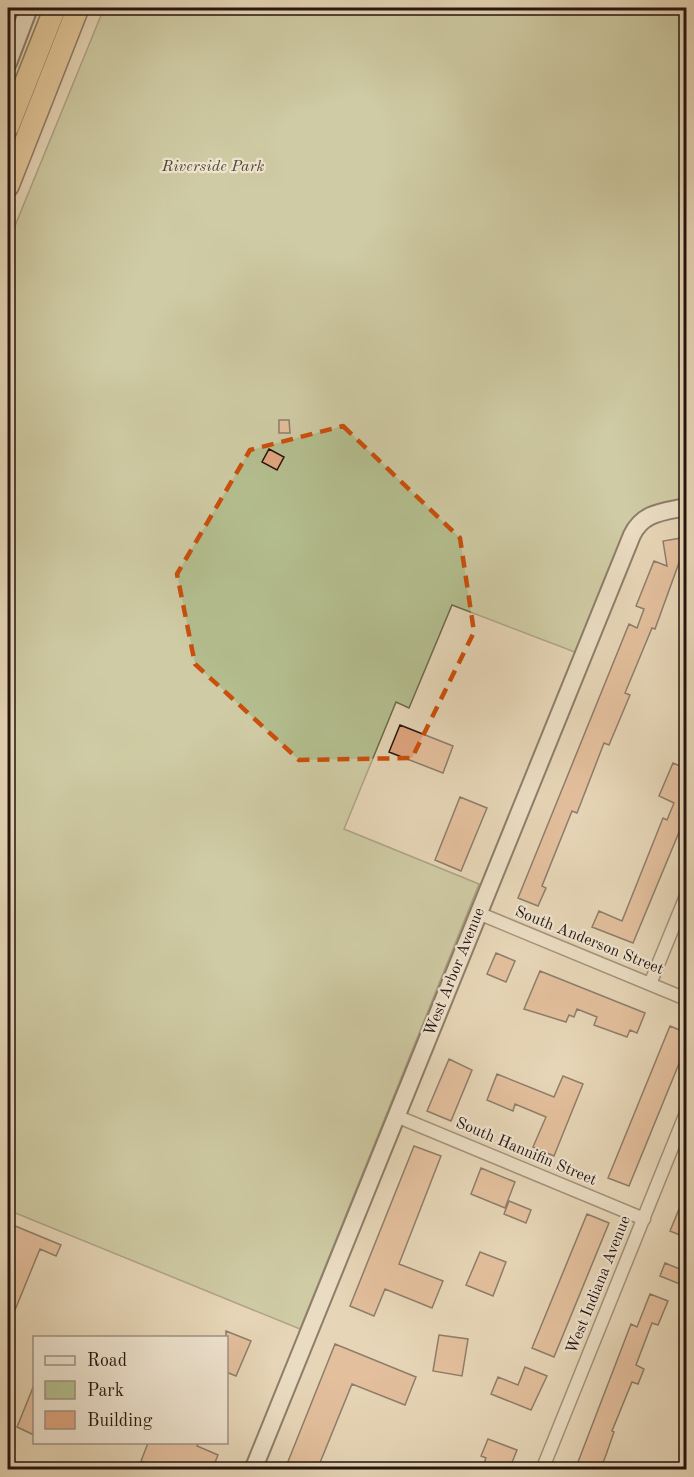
<svg xmlns="http://www.w3.org/2000/svg" width="694" height="1477" viewBox="0 0 694 1477" font-family="'Old Standard TT',serif">
	<style>
		.green { fill: #b4be8f; stroke: #6c694e; stroke-width: 1.5 }
		.building { fill: #dfa57f; stroke: #25140e; stroke-width: 1.5 }
		.lines { fill: none; stroke-linecap: round; stroke-linejoin: round }
		.street-casing { stroke: #554438; stroke-width: 15 }
		.secondary-casing { stroke: #25140e; stroke-width: 20 }
		.highway-casing { stroke: #25140e; stroke-width: 24 }
		.street { stroke: #efe4d0; stroke-width: 12 }
		.secondary { stroke: #efe4d0; stroke-width: 16 }
		.highway { stroke: #e3bb7c; stroke-width: 21 }
		.marked { fill: none; stroke: #cb4f0c; stroke-width: 4.5; stroke-dasharray: 12 8; stroke-linejoin: round }
		.labels { text-anchor: middle; dominant-baseline: central; stroke-width: 4.5; stroke-linejoin: round; paint-order: stroke }
		.park-label { font-size: 16px; font-style: italic; fill: #504735; stroke: #efe4d0 }
		.street-label { font-size: 16px; fill: #25140e; stroke: #efe4d0 }
	</style>
	<rect width="100%" height="100%" fill="#e6d6b7"/>
	<filter id="stains"><feTurbulence type="fractalNoise" baseFrequency=".00333" numOctaves="4"/><feColorMatrix values="0 0 0 0 .2 0 0 0 0 .09 0 0 0 0 .02 0 0 0 .5 -.17"/></filter>
	<radialGradient id="worn" r=".72"><stop offset=".6" stop-color="#630" stop-opacity="0"/><stop offset="1" stop-color="#630" stop-opacity=".3"/></radialGradient>
	<path class="green" d="M104,8H686V515L641,520L580,654L452,605L409,708L396,702L344,829L479,884L300,1329L8,1210V243Z"/>
	<path class="building" d="M279,420H289L290,433H279Z
		M269,449L284,457L277,470L262,462Z
		M687,537V559L680,560L655,629L652,628L625,693L630,695L609,745L604,743L577,813L572,811L542,886L546,888L538,906L518,898L629,624L637,628L644,609L636,606L654,561L667,566L663,541Z
		M400,725L453,746L443,773L389,752Z
		M673,763L687,769V798L683,806L687,808V813L633,943L592,927L599,911L622,921L663,818L667,820L674,803L659,796Z
		M460,797L487,808L461,871L435,860Z
		M496,953L515,961L506,982L487,974Z
		M540,971L645,1013L637,1033L630,1030L627,1037L594,1025L597,1017L577,1009L574,1017L569,1015L566,1022L524,1009Z
		M670,1026L687,1033V1044L629,1186L608,1178Z
		M449,1059L472,1070L451,1121L427,1111Z
		M497,1074L554,1097L563,1076L583,1084L554,1156L533,1147L546,1117L515,1104L513,1111L487,1100Z
		M414,1146L441,1156L399,1264L443,1281L432,1308L385,1289L374,1316L350,1306Z
		M481,1168L515,1182L505,1208L471,1194Z
		M686,1192H687V1238L670,1231Z
		M509,1201L531,1210L526,1223L504,1214Z
		M587,1214L609,1223L554,1357L532,1348Z
		M8,1223L61,1245L56,1256L40,1249L8,1327Z
		M480,1252L506,1262L493,1296L466,1285Z
		M665,1263L687,1272V1287L660,1276Z
		M650,1294L668,1301L658,1325L652,1323L636,1365L644,1369L638,1384L632,1382L612,1431L614,1432L606,1455L600,1470H596L578,1462L631,1324L637,1327Z
		M226,1331L251,1341L236,1376L226,1372Z
		M439,1335L468,1339L462,1376L433,1371Z
		M335,1344L416,1377L405,1405L352,1384L317,1470H300L287,1464Z
		M525,1367L547,1376L531,1410L491,1394L498,1377L518,1385Z
		M34,1385V1435L17,1427Z
		M488,1439L517,1450L509,1470H481L486,1458L481,1456Z
		M148,1443H199L197,1446L218,1455L212,1470H197L189,1466L187,1470H152L153,1466L141,1461Z"/>
	<g class="lines">
		<g class="street-casing">
			<path id="street" d="M478,913L686,999
				M650,984L686,896
				M396,1116L644,1219
				M542,1470L686,1113"/>
		</g>
		<g class="secondary-casing">
			<path id="secondary" d="M8,63L29,8
				M253,1470L632,535C643,512 663,512 686,507"/>
		</g>
		<g class="highway-casing">
			<path id="highway" d="M8,127L55,8
				M8,186L78,8"/>
		</g>
		<use href="#street" class="street"/>
		<use href="#secondary" class="secondary"/>
		<use href="#highway" class="highway"/>
	</g>
	<path d="M0 0H694V1477H0ZM343,426L460,538L474,632L412,758L299,760L195,664L177,574L250,450Z" fill="#e6d6b7" fill-opacity=".55" fill-rule="evenodd"/>
	<path class="marked" d="M343,426L460,538L474,632L412,758L299,760L195,664L177,574L250,450Z"/>
	<g class="labels">
		<g class="park-label">
			<text x="213" y="167">Riverside Park</text>
		</g>
		<g class="street-label">
			<text transform="translate(589 941) rotate(22)">South Anderson Street</text>
			<text transform="translate(455 972) rotate(-68)">West Arbor Avenue</text>
			<text transform="translate(526 1152) rotate(23)">South Hannifin Street</text>
			<text transform="translate(599 1285) rotate(-68)">West Indiana Avenue</text>
		</g>
	</g>
	<rect width="694" height="1477" fill="none" stroke="#e6d6b7" stroke-width="30"/>
	<rect x="9" y="9" width="676" height="1459" fill="none" stroke="#25140e" stroke-width="3"/>
	<rect x="15" y="15" width="664" height="1447" fill="none" stroke="#25140e" stroke-width="1.5"/>
	<rect x="33" y="1336" width="195" height="108" fill="#efe4d0" stroke="#9e9182" stroke-width="1.5"/>
	<rect x="45" y="1356" width="30" height="9" fill="#efe4d0" stroke="#9e9182" stroke-width="1.5"/>
	<text x="87" y="1366" font-size="18" fill="#25140e">Road</text>
	<rect x="45" y="1381" width="30" height="18" fill="#b4be8f" stroke="#9e9182" stroke-width="1.5"/>
	<text x="87" y="1396" font-size="18" fill="#25140e">Park</text>
	<rect x="45" y="1411" width="30" height="18" fill="#dfa57f" stroke="#9e9182" stroke-width="1.5"/>
	<text x="87" y="1426" font-size="18" fill="#25140e">Building</text>
	<rect width="100%" height="100%" filter="url(#stains)"/>
	<rect width="100%" height="100%" fill="url(#worn)"/>
</svg>
